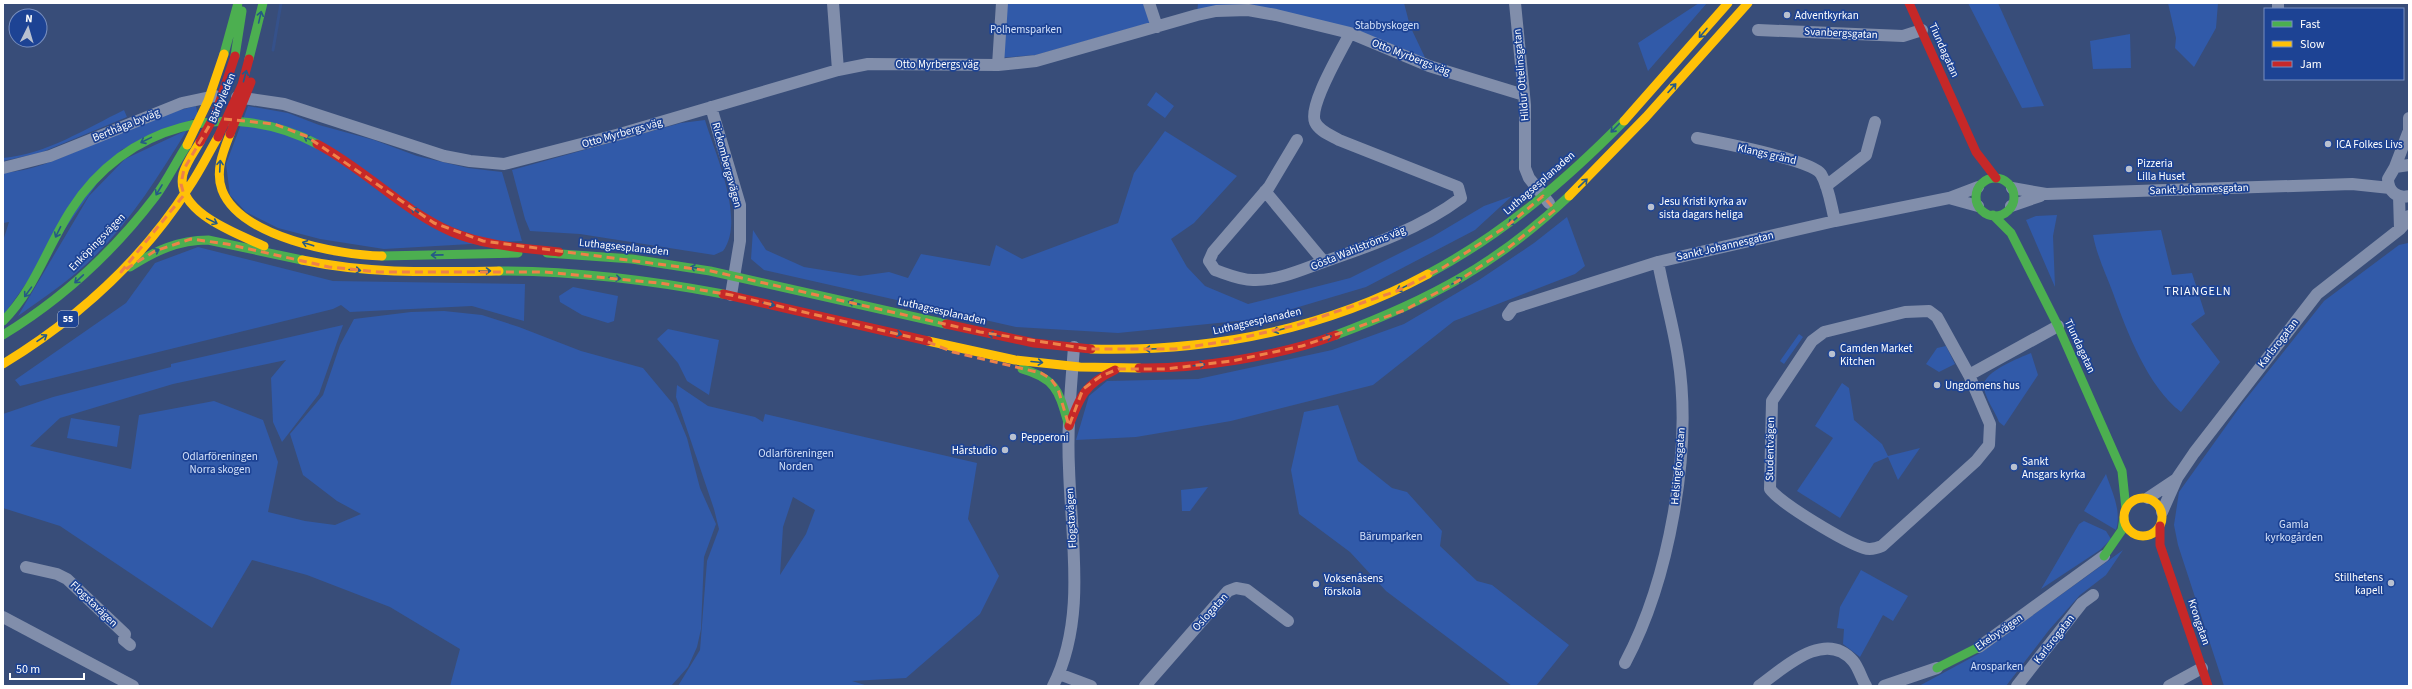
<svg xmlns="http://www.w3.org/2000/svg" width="2412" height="689" viewBox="0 0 2412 689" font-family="'Source Sans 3',sans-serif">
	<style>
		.green { fill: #315aa9; fill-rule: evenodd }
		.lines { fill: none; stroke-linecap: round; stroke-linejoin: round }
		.stream { stroke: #35518a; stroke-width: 3 }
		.street { stroke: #818eab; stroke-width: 12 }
		.fast { stroke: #4caf50; stroke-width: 9 }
		.slow { stroke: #ffc107; stroke-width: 9 }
		.jam { stroke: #c62828; stroke-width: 9 }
		.slow-bridge { stroke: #ffc107; stroke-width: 9 }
		.jam-bridge { stroke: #c62828; stroke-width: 9 }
		.oneway { stroke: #265986 }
		.marked { fill: none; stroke: #ee8249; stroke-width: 3; stroke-dasharray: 8 5; stroke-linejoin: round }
		.poi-dot { fill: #b9c1d0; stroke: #1d4394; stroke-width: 1.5 }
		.labels { text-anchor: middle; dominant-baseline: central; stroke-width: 3.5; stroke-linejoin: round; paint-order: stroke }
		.shield { fill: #1d4394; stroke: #bbc7df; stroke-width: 1 }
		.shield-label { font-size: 10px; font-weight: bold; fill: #fff }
		.poi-label { font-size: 11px; fill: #fff; stroke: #1d4394; text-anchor: start }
		.park-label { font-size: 11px; fill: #d5e2fa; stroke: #1d4394 }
		.street-label { font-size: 11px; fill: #fff; stroke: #1d4394 }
		.neighbourhood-label { font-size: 12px; letter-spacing: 1px; fill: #fff; stroke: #1d4394 }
	</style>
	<rect width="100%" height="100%" fill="#384d79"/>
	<path class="green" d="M1002,3H1149L1156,21L1036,55L998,58Z
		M1198,3H1404L1410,26L1429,66L1276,15H1197Z
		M1699,3H1707L1648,71L1638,43Z
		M1968,3H1998L2044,106L2022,108Z
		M2168,3H2218L2216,28L2194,67L2175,48L2176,38Z
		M2130,34L2131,68L2093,69L2090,41Z
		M1156,92L1174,106L1165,118L1147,105Z
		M196,106L198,117L121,150L3,316V241L9,222L3,223V173C31,171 56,160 82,149C119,133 156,115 196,106Z
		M248,106L288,113L319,125L374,140L417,156L468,168L502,172L522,241L384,249L320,239L278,228L246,212L230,195L226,164Z
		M124,110L127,117L40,153L3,161V158C47,154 85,129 124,110Z
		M705,120C715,154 746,220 723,251L714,255L580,234L530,231L525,219L512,170L681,123Z
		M187,130C155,182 122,235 75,274C57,289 37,302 18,316L89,196L125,159Z
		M1165,131L1237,176L1194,223L1171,239L1187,267L1205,286L1248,304L1350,278L1432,237L1484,206L1512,196L1475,230L1366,287L1258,319L1118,333L1016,327L764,270L751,259L753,230L766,250L804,267L860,276L889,272L908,278L921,254L990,266L996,245L1022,259L1118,223L1134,173Z
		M2057,215L2053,236L2055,287L2026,220L2036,216Z
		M1567,217L1585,266L1575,274L1454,321L1373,385L1231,421L1136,437L1076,440L1089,396L1107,381L1198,379L1332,350L1404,324L1479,280L1534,243Z
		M2161,230L2172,275L2192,273L2205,314L2191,324L2220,362L2181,412C2148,387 2127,332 2113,293C2106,274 2097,256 2093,235Z
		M2408,243L2409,686H2224L2178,545L2174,525L2179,492L2242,404L2324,301L2399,245Z
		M198,247L333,281L525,284L524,321L472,306L350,312L341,305L333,309L20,386L15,380L126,303L155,263Z
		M573,287L618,296L614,321L608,323L582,315L560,302L559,296Z
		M444,311L482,315L519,327L581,351L643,368L673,404L687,438L700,488L716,524L704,557L701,629L697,647L688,667L671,686H450L460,649L390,607L307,575L252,560L212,628L60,526L3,508V414L53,397L171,367V364L343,325L319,394L282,442L273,422L271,378L286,360L173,384L60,418L30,446L131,469L139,415L214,401L263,420L278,462L268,512L305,521L335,525L361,514L337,501L303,475L290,434L323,395L340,345L354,319L411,312Z
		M668,329L719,340L709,395L687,381L678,363L657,339Z
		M1799,334L1803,337L1784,364L1780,361Z
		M1946,346L1955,364L1939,372L1926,364L1937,348Z
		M2031,353L2038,375L2004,426L1999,422C1995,411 1986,400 1984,388C1980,373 2019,358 2031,353Z
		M1842,383L1849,388L1854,420L1882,444L1888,456L1920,448L1898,480L1888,457L1874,463L1840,518L1797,491L1833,438L1815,426Z
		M677,385L708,406L755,417L763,422L765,414L977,463L968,519L999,576L980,614L906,678L852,681L868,686H678L700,650L707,561L719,529L714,509L676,397ZM793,497L815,510L806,534L780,575L783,527Z
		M1338,405L1358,461L1392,488L1407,492L1442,531L1440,546L1477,581L1492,585L1569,645L1536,686H1512L1386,591L1350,552L1299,514L1291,470L1304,412Z
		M71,418L120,426L117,447L67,438Z
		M2106,474C2112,492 2122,511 2116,530L2084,511Z
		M1208,487L1190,511H1182L1181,490Z
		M2084,521L2106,531L2111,539L2100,550L2041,589L2079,524Z
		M2123,550L2106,575L2080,595L2049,630L2006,686H1919L1982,652Z
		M1861,570L1908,596L1893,621L1883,615L1860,657L1843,644L1844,629L1837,628L1840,607Z"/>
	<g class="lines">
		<path class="stream" d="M273,50L281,3"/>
		<path class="street" d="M833,3L838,70
			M1149,3L1157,27
			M1515,3L1525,105V168L1529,178L1549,203
			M2278,9V3
			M1758,30L1903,36L1922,30
			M998,65L1002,3
			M237,97L284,104L444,156L470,161L504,164L620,134L838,70L868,64L998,65L1036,61L1197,15L1216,11L1248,10L1276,15L1350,33L1429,66L1524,95
			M711,107L740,205V241L731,295
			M2409,118V140
			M1697,138C1718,142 1812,160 1821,174C1829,187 1831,206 1835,221
			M1297,140L1269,187L1213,252L1209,261L1215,270C1227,274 1240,280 1253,280C1278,281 1303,269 1326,261C1373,245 1421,228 1461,198L1458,187L1339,140C1330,135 1319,131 1315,122C1308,105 1342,50 1350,33
			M2409,165L2395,167L2388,179C2388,191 2397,199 2409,196
			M2395,167L2408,133
			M3,168L50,156L182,103L215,96
			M1826,186L1866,155L1875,122
			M2012,188L2046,194L2352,184L2390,188
			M1265,191L1324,262
			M2399,196L2400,229
			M1949,198L1978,206
			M2011,206L2040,196
			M1508,315L1513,308L1658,262L1835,221L1949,198L1978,187
			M1969,375L1990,424L1989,445L1976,461L1882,546C1875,549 1870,550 1864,548C1845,542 1781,504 1770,489L1772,401L1812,341L1824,332L1905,312L1929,311L1937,317L1969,375L2058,326
			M2148,498L2175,480
			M2162,512L2177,478L2194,453L2317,294L2400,229L2408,220L2409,216
			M26,567L57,574L67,579L125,634L124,640L130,645
			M3,617L133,686
			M1979,647L2104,556
			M1625,663C1669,580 1693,450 1678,357C1673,325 1664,294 1658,262
			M1059,674L1091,686
			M1053,686C1087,619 1071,540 1069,468C1067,427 1071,387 1074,347
			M1145,686L1228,591L1236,588L1247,590L1288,621
			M1759,686C1783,669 1825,628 1853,661C1859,668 1861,678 1866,686
			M1884,686L1937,668
			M2017,686L2082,603L2093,595
			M2169,686L2202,668"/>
		<path class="fast" d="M224,54L238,3
			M235,56L242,11
			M249,59L263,3
			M1976 197a19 19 0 1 1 38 0a19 19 0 1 1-38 0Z
			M1993,215L2011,233L2058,326L2122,471L2126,509
			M547,253L632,259L710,271L946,324
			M382,256L518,253
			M130,267C155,251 178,240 208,240L302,260
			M499,271C575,271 649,280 723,294
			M1428,274C1503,234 1565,181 1624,121
			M3,321C35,289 47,247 71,210C125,125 228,97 317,144
			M3,335C62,299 113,252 155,197C167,181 176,162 187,145
			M1336,335C1429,300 1496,265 1569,196
			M1022,369C1058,379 1059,393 1069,426
			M2104,556L2122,530L2124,518
			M1937,668L1979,647"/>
		<path class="slow" d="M1624,121L1728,3
			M230,134C223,152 215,171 222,190C240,237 338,255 382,256
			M200,142C194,152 186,163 183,174C174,212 238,234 264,246
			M1569,196L1646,117L1748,3
			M302,260C368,274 432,272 499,271
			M928,341L1015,360L1080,367L1139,368
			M1091,349C1208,352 1324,330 1428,274
			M3,364C77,319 142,260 189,187C200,171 208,154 218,137
			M2124 517a19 19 0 1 1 38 0a19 19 0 1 1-38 0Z"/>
		<path class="jam" d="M1909,3L1976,152L1996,178
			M317,144C365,169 403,211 452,232C485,246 523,248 559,252
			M723,294L928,341
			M946,324L1034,343L1091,349
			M1139,368C1198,369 1280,356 1336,335
			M1069,426C1080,396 1085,384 1115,370
			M2160,526V545L2208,686"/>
		<path class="slow-bridge" d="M187,145L208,101L224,54"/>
		<path class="jam-bridge" d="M230,134L251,82
			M218,137L242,85L249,59
			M200,142L216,113L235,56"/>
	</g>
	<defs><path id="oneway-shaft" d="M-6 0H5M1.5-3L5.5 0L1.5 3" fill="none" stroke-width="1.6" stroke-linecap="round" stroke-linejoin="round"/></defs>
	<g class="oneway">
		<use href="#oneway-shaft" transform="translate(260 17) rotate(-77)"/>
		<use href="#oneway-shaft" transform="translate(1703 33) rotate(131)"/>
		<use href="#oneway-shaft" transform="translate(245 76) rotate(-75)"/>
		<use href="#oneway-shaft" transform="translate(1672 88) rotate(-48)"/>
		<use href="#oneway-shaft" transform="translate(1615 128) rotate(134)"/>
		<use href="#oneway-shaft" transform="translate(309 139) rotate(-151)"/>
		<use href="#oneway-shaft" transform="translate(146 140) rotate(154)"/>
		<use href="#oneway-shaft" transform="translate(220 166) rotate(-87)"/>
		<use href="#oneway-shaft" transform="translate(1583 183) rotate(-44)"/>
		<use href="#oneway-shaft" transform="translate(159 190) rotate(121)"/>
		<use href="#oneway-shaft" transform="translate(416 211) rotate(-145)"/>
		<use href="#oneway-shaft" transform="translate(212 221) rotate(26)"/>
		<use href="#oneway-shaft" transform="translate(1513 221) rotate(141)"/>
		<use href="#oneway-shaft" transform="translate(58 232) rotate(116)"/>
		<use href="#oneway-shaft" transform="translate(308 244) rotate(-162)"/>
		<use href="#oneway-shaft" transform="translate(154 252) rotate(-28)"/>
		<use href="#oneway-shaft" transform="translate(437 255) rotate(179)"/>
		<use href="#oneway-shaft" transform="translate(696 268) rotate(-170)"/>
		<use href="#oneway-shaft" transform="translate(355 270) rotate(5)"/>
		<use href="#oneway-shaft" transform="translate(485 271) rotate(-1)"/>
		<use href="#oneway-shaft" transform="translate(615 278) rotate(7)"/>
		<use href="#oneway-shaft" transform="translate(79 279) rotate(137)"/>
		<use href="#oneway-shaft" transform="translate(1457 281) rotate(-31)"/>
		<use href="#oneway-shaft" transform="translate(1402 288) rotate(154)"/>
		<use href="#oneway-shaft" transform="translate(28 292) rotate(126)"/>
		<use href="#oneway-shaft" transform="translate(854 303) rotate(-167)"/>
		<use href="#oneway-shaft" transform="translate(769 304) rotate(13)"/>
		<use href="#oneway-shaft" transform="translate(1279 330) rotate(165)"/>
		<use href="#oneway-shaft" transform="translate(896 333) rotate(13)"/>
		<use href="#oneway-shaft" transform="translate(994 335) rotate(-168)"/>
		<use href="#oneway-shaft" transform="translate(42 338) rotate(-34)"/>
		<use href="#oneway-shaft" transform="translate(1326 338) rotate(-19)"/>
		<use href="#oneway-shaft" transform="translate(1151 349) rotate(178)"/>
		<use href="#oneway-shaft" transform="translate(1037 362) rotate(5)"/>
		<use href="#oneway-shaft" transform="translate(1199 365) rotate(-7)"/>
	</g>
	<path class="marked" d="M224,119L274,124L306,136L434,223L483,241L711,271L980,332L1088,349H1175L1228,341L1297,325L1397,291L1444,267L1507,226L1543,196L1555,210L1507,249L1458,281L1405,310L1352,329L1302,346L1232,361L1165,369H1118L1101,376L1083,389L1069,426L1058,389L1051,379L1041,373L953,352L923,340L731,295L660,283L544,272H379L329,267L227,244L191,239L155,251L121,272L184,195L181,184L184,169L212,121Z"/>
	<g class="poi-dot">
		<circle cx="1787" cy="15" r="4"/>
		<circle cx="2328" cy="144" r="4"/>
		<circle cx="2129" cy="169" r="4"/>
		<circle cx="1651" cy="207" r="4"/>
		<circle cx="1832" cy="354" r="4"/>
		<circle cx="1937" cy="385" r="4"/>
		<circle cx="1013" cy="437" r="4"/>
		<circle cx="1005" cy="450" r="4"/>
		<circle cx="2014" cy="467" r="4"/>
		<circle cx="2391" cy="583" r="4"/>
		<circle cx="1316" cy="584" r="4"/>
	</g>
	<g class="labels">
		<rect class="shield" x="58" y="311" width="20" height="16" rx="3"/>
		<g class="shield-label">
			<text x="68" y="319">55</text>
		</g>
		<g class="poi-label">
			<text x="1795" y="15">Adventkyrkan</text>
			<text x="2336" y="144">ICA Folkes Livs</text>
			<text x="2137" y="163">Pizzeria<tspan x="2137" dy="13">Lilla Huset</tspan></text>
			<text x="1659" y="201">Jesu Kristi kyrka av<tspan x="1659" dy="13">sista dagars heliga</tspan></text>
			<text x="1840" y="348">Camden Market<tspan x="1840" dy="13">Kitchen</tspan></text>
			<text x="1945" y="385">Ungdomens hus</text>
			<text x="1021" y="437">Pepperoni</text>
			<text x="997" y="450" text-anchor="end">Hårstudio</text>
			<text x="2022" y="461">Sankt<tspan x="2022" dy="13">Ansgars kyrka</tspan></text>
			<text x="2383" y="577" text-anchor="end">Stillhetens<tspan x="2383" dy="13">kapell</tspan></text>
			<text x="1324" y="578">Voksenåsens<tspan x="1324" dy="13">förskola</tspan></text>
		</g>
		<g class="park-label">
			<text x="1387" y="25">Stabbyskogen</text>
			<text x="1026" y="29">Polhemsparken</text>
			<text x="796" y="453">Odlarföreningen<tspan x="796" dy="13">Norden</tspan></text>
			<text x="220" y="456">Odlarföreningen<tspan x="220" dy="13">Norra skogen</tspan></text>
			<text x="2294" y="524">Gamla<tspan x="2294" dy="13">kyrkogården</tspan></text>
			<text x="1391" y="536">Bärumparken</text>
			<text x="1997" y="666">Arosparken</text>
		</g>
		<g class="street-label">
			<text transform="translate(1841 33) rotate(3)">Svanbergsgatan</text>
			<text transform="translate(1944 50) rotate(66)">Tiundagatan</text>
			<text transform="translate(1411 57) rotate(21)">Otto Myrbergs väg</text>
			<text x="937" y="64">Otto Myrbergs väg</text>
			<text transform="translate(1521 75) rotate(-95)">Hildur Ottelinsgatan</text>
			<text transform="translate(222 98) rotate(-67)">Bärbyleden</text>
			<text transform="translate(126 125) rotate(-22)">Berthåga byväg</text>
			<text transform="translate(622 133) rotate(-16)">Otto Myrbergs väg</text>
			<text transform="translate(1767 154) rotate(13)">Klangs gränd</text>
			<text transform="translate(727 165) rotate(75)">Rickombergavägen</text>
			<text transform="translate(1539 183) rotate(-41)">Luthagsesplanaden</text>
			<text transform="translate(2199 189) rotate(-2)">Sankt Johannesgatan</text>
			<text transform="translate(97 242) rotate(-46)">Enköpingsvägen</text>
			<text transform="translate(1725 246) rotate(-13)">Sankt Johannesgatan</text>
			<text transform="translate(624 247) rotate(6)">Luthagsesplanaden</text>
			<text transform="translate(1358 248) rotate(-22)">Gösta Wahlströms väg</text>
			<text transform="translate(942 311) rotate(13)">Luthagsesplanaden</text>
			<text transform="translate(1257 321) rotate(-13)">Luthagsesplanaden</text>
			<text transform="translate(2278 343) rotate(-52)">Karlsrogatan</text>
			<text transform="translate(2080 346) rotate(65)">Tiundagatan</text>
			<text transform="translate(1770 449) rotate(-89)">Studentvägen</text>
			<text transform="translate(1678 466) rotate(-85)">Helsingforsgatan</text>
			<text transform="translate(1071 518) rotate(-93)">Flogstavägen</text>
			<text transform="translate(94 604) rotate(44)">Flogstavägen</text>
			<text transform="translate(1210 612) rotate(-48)">Oslogatan</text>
			<text transform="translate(2199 622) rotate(71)">Krongatan</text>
			<text transform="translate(1999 632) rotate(-35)">Ekebyvägen</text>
			<text transform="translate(2054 639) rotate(-52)">Karlsrogatan</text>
		</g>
		<g class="neighbourhood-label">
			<text x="2198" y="291">TRIANGELN</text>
		</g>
	</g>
	<rect width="2412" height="689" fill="none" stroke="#ffffff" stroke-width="8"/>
	<rect x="2264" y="8" width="140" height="72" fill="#1d4394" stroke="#778ebf"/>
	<rect x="2272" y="21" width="20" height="6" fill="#4caf50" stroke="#778ebf"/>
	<text x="2300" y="28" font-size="12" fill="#ffffff">Fast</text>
	<rect x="2272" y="41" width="20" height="6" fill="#ffc107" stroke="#778ebf"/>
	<text x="2300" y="48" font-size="12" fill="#ffffff">Slow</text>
	<rect x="2272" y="61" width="20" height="6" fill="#c62828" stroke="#778ebf"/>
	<text x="2300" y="68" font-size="12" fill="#ffffff">Jam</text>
	<g transform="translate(28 28) rotate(5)"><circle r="19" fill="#1d4394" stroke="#778ebf"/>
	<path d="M0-3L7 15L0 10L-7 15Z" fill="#b9c1d0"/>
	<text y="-6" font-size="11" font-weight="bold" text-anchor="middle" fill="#ffffff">N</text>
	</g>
	<path d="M10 673v6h74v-6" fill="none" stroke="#ffffff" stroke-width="2"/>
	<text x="16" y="673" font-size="12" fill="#ffffff" stroke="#1d4394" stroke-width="3" paint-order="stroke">50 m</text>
</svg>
